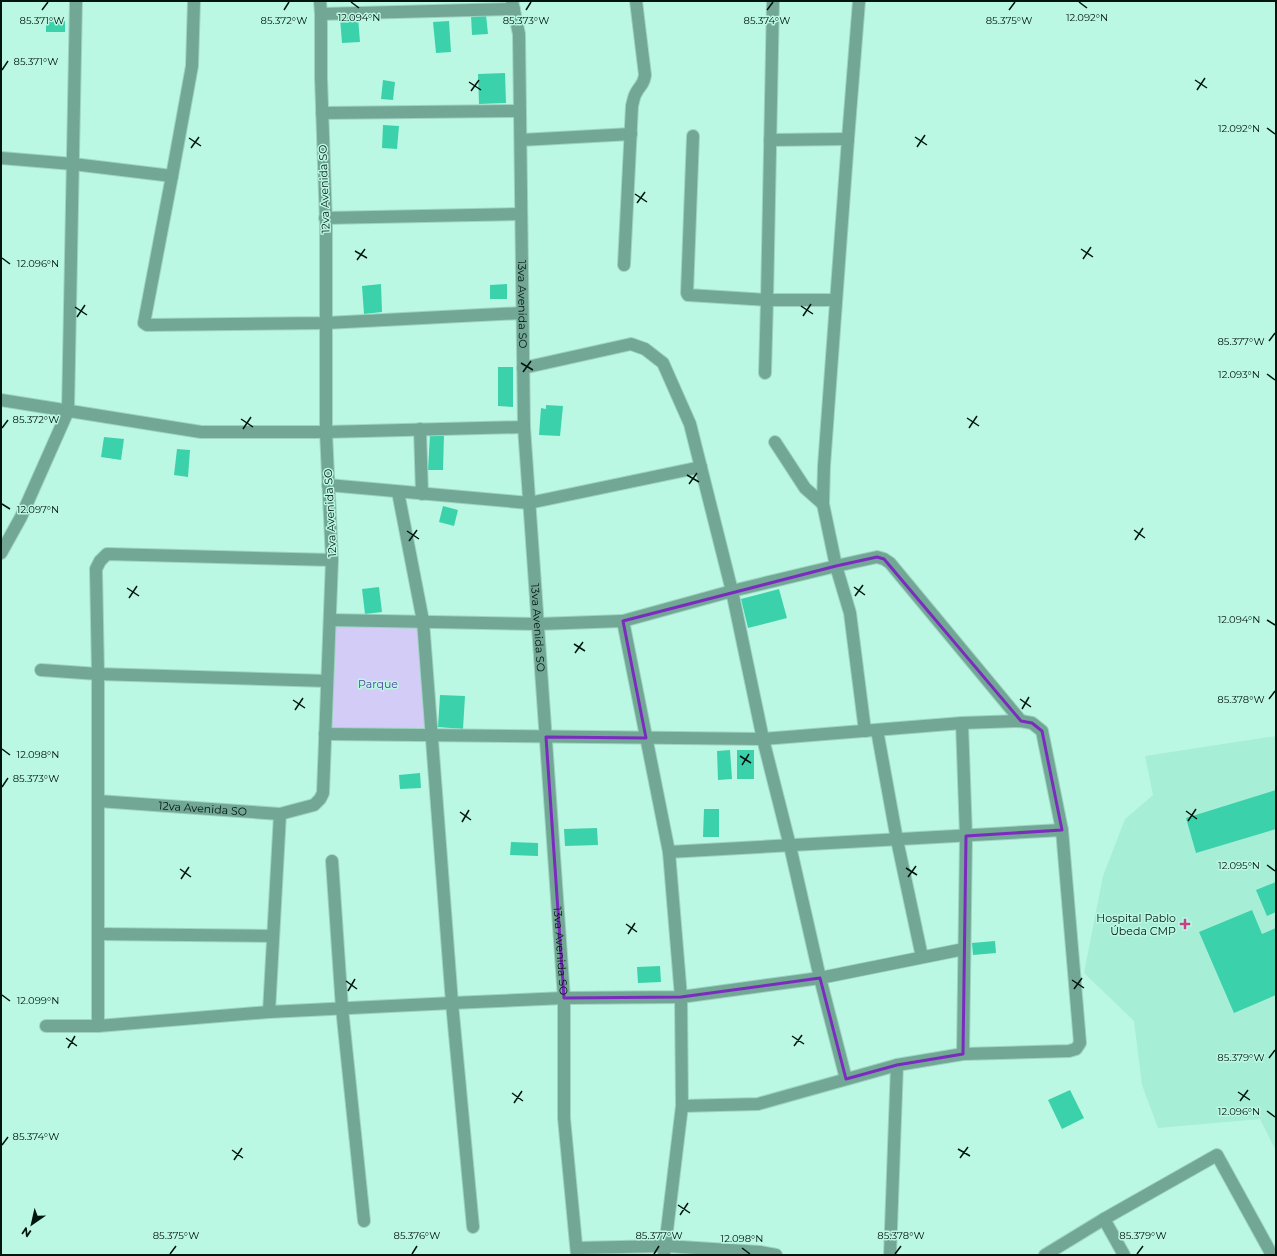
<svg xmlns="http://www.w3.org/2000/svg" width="1277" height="1256" viewBox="0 0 1277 1256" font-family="Montserrat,sans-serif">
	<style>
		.built { fill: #a7eed6 }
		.green { fill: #d2ccf7 }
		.building { fill: #3bd2ab }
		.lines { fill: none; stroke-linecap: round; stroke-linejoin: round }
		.street-casing { stroke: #9dd4c1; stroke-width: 14 }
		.street { stroke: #72a695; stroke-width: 12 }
		.marked { fill: none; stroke: #7b2cbf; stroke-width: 3; stroke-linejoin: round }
		.ticks { fill: none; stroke: #00150e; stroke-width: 1.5 }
		.poi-dot { fill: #c44186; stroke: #bbf8e3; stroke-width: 1.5 }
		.labels { text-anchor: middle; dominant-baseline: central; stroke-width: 3; stroke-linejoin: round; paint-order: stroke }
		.street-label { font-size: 11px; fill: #00150e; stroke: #bbf8e3 }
		.park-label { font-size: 11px; fill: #5939a6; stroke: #bbf8e3 }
		.poi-label { font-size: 11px; fill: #00150e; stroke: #bbf8e3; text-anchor: end }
		.ticks-label { font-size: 10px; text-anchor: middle; fill: #00150e; stroke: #bbf8e3; stroke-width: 3; stroke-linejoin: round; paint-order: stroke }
	</style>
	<rect width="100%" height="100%" fill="#bbf8e3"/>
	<path class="built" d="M1276,736V1151L1260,1119L1158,1128L1142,1085L1134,1021L1084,973L1103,876L1125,819L1153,795L1145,756Z"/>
	<path class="green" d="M330,620L423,621L431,735L325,734Z"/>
	<path class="building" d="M471,15H486L488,34L472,35Z
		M358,17L360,42L342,43L340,18Z
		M46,20L65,21V32H46Z
		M449,21L451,52L436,53L433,22Z
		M505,73L506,103L479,104L478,74Z
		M383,80L395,82L393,100L381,99Z
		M383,125L399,126L397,149L382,148Z
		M381,284L382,312L364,314L362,286Z
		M507,284V299H490V285Z
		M498,367H513V407L498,406Z
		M546,405L563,406L560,436L539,435L541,408L546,409Z
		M430,434L444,435L443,470H428Z
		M104,437L124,439L121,460L101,457Z
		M177,449L190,450L188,477L174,475Z
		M443,506L458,510L454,526L439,522Z
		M379,587L382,612L365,614L362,589Z
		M779,589L787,618L748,628L741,599Z
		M440,695L465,696L463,729L438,727Z
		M730,750L732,779L718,780L717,751Z
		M737,750H754V779H737Z
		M420,773L421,788L400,789L399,775Z
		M1276,790V829L1196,853L1186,818Z
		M704,809H719V837H703Z
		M597,828L598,845L565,846L564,829Z
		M511,842L538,843V856L510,855Z
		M1276,882V912L1267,916L1256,890Z
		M1252,910L1262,934L1276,928V995L1234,1013L1199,932Z
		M995,941L996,953L973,955L972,943Z
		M660,966L661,982L638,983L637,967Z
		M1070,1090L1084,1118L1062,1129L1048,1100Z"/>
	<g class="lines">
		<g class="street-casing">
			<g id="street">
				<path id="s1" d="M512,1L519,34L524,427L564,998V1118L577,1255"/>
				<path d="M859,1L848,139L824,466L823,504L836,566L877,557L884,559L890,563L1021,721"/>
				<path d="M321,14L514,9"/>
				<path d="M322,113L520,111"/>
				<path d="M693,136L687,293L688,295L767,300H836"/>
				<path d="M521,140L631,134"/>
				<path d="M770,140L848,139"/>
				<path d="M1,158L73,164L172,176L192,66L194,1"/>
				<path d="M172,176L144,323L147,325L326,323L522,313"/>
				<path d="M325,218L521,214"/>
				<path d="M624,265L632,106C633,102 634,96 636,93C640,85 644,85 645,75L636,1"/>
				<path d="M523,368L631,344L645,349L663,363L690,424L732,591L763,739L790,846L820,978L846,1079"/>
				<path d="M765,373L767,300L773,1"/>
				<path d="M1,400L201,432H326L524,427"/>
				<path d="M420,429L422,494"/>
				<path d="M775,442L805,488L823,504"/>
				<path d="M328,485L529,503L701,467"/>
				<path d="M398,492L423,621L452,1003L473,1227"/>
				<path d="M1,553L21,517L68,411L76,1"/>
				<path d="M330,620L538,624L623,621L669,852L681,997L682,1106L664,1255"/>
				<path d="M623,621L732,591L836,566L850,613L865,731"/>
				<path d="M41,670L98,674L327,681"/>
				<path d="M962,723L966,836L963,1054"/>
				<path d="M877,730L897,840L922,957"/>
				<path d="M325,734L763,739L962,723L1021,721L1032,723L1042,731L1062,830L1080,1043L1076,1049L1069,1051L963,1054L897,1065L758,1104L682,1106"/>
				<path id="s2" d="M98,801L280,814L314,805L320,799L323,793L332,560L326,432V223L321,77V14L320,1"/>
				<path d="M669,852L1062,830"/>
				<path d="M332,861L342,1008L364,1221"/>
				<path d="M98,934L273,936"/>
				<path d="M269,1012L280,814"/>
				<path d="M46,1026H98L269,1012L452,1003L564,998L681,997L820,978L964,949"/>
				<path d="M98,1026V674L96,569L100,561L107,554L332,560"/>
				<path d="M577,1248L665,1246L760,1252L776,1255"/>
				<path d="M890,1255L897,1065"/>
				<path d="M1045,1255L1104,1219"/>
				<path d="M1124,1255L1104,1219L1217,1155L1272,1255"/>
			</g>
		</g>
		<use href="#street" class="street"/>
	</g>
	<path class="marked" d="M877,557L884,559L1021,721L1032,723L1042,731L1062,830L966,836L963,1054L897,1065L846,1079L820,978L681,997L564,998L546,737L646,738L623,621L836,566Z"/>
	<path class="ticks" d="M351,2L359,8M1079,2L1087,8M42,10L48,2M284,10L289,2M526,10L531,2M767,10L773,2M1009,10L1015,2M2,70L8,61M1195,80L1207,88M469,82L481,90M1197,90L1205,78M471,91L479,80M1267,128L1275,134M915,137L927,145M189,138L201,146M917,147L925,135M191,148L199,137M635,194L647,202M637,203L645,192M1081,249L1093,257M355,251L367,258M2,258L10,264M1083,259L1091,247M357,260L365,249M801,306L813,314M75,307L87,315M803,316L811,304M77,317L85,305M1269,341L1275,333M521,363L533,370M523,372L531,361M1267,374L1275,380M967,418L979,426M241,419L253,427M2,428L8,420M969,428L977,416M243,429L251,417M687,475L699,482M689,484L697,473M2,504L10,509M1134,530L1145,538M407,531L419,539M1135,540L1143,528M409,541L417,530M854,587L865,595M127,588L139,596M855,596L863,585M129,598L137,586M1267,620L1275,625M574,644L585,651M575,653L583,642M1020,699L1031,707M1269,699L1275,691M293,700L305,708M1022,709L1029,697M295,710L303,698M2,749L10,755M740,756L751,763M742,765L749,754M2,787L8,778M1186,811L1197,819M460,812L471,820M1188,821L1196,809M462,822L469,810M1267,865L1275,871M906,868L917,875M180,869L191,877M908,877L916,866M181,879L189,867M626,924L637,932M628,934L635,923M1072,980L1084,988M346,981L357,989M1074,989L1082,978M348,991L355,979M2,995L10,1001M792,1036L804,1044M66,1038L77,1046M794,1046L802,1035M68,1048L75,1036M1269,1058L1275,1050M1238,1092L1250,1100M512,1093L523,1101M1240,1101L1248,1090M514,1103L522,1091M1267,1111L1275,1117M2,1145L8,1137M958,1149L970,1156M232,1150L243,1158M960,1158L968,1147M234,1160L242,1148M678,1205L690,1213M680,1215L688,1203M742,1248L750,1254M170,1254L176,1246M412,1254L417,1246M654,1254L659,1246M895,1254L901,1246M1137,1254L1143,1246"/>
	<path class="poi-dot" d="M1183 918h4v4h4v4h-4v4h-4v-4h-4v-4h4z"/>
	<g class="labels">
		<g class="street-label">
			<text transform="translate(324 189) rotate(-92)">12va Avenida SO</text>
			<text stroke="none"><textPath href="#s1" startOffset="304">13va Avenida SO</textPath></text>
			<text transform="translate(330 513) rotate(-93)">12va Avenida SO</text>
			<text stroke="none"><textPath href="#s1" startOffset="628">13va Avenida SO</textPath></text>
			<text stroke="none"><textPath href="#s2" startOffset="105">12va Avenida SO</textPath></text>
			<text stroke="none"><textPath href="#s1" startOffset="952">13va Avenida SO</textPath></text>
		</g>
		<g class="park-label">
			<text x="378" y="684">Parque</text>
		</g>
		<g class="poi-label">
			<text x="1176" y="918">Hospital Pablo<tspan x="1176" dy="13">Úbeda CMP</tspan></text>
		</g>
	</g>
	<g class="ticks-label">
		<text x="359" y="21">12.094°N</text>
		<text x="1087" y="21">12.092°N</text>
		<text x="42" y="24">85.371°W</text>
		<text x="284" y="24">85.372°W</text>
		<text x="526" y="24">85.373°W</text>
		<text x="767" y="24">85.374°W</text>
		<text x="1009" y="24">85.375°W</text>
		<text x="36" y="65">85.371°W</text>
		<text x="1239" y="132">12.092°N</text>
		<text x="38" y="267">12.096°N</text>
		<text x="1241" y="345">85.377°W</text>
		<text x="1239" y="378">12.093°N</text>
		<text x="36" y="423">85.372°W</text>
		<text x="38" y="513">12.097°N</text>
		<text x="1239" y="623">12.094°N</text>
		<text x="1241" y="703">85.378°W</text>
		<text x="38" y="758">12.098°N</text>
		<text x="36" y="782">85.373°W</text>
		<text x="1239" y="869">12.095°N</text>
		<text x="38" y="1004">12.099°N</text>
		<text x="1241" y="1061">85.379°W</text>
		<text x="1239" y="1115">12.096°N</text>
		<text x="36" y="1140">85.374°W</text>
		<text x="176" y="1239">85.375°W</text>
		<text x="417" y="1239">85.376°W</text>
		<text x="659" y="1239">85.377°W</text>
		<text x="901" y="1239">85.378°W</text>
		<text x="1143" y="1239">85.379°W</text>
		<text x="742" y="1242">12.098°N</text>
	</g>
	<rect width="1277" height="1256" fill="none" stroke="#00150e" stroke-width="4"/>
	<g transform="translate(32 1224) rotate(214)" stroke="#bbf8e3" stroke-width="3" paint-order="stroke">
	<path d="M0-3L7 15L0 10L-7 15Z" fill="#00150e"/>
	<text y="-6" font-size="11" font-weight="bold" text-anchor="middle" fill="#00150e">N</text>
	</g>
</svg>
